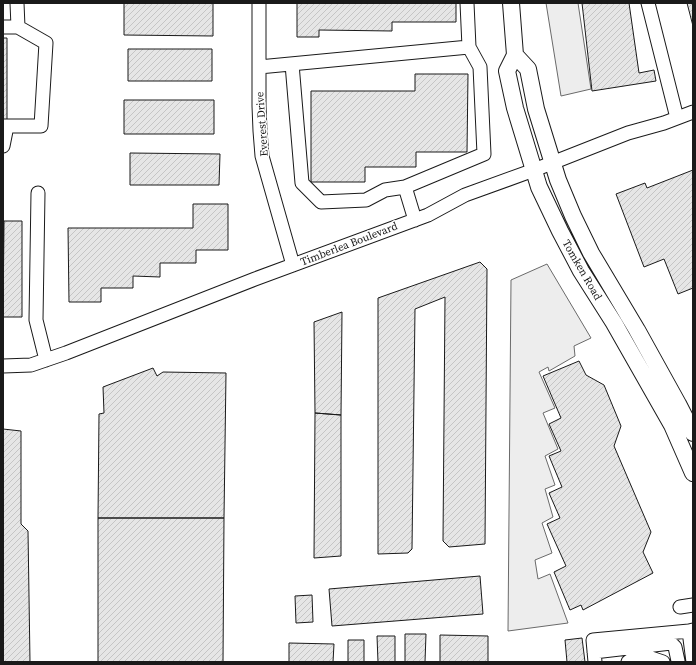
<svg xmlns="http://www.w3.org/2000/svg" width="696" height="665" viewBox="0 0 696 665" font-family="'Source Serif 4',serif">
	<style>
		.parking { fill: #ededed; stroke: #6a6a6a }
		.building { fill: url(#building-hatch); stroke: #1a1a1a }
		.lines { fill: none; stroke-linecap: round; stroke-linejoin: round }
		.minor-casing { stroke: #1a1a1a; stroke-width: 15 }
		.major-casing { stroke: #1a1a1a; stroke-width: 18 }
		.minor { stroke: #fff; stroke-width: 13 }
		.major { stroke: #fff; stroke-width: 16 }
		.labels { text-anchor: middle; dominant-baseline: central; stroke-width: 3; stroke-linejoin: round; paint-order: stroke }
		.street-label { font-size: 11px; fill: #1a1a1a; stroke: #fff }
	</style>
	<defs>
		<pattern id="building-hatch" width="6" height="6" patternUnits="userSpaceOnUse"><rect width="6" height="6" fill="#e6e6e6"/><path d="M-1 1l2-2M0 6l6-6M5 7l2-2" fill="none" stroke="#c5c5c5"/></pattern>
	</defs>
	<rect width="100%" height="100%" fill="#fff"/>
	<path class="parking" d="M546,3H578L591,89L561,96Z
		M547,264L591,338L574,346L575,356L549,371L548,367L539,372L555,408L543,413L558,449L545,456L555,485L545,489L553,517L542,523L552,553L535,560L538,579L550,574L568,623L508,631L511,280Z"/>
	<path class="building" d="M124,3H213V36L124,35Z
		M297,3H456V22H392V31L319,30V37H297Z
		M582,3H629L639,73L654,70L656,81L592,91Z
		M687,3H693V26Z
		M3,38H7V122H3Z
		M128,49H212V81H128Z
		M415,74H468L467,152H416V167H365V182H311V91H415Z
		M124,100H214V134H124Z
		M130,153L220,154L219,185H130Z
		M693,170V288L678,294L664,259L644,267L616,194L645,183L647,188Z
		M193,204H228V250H196V263H160V277L133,276V288H101V302H69L68,228H193Z
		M4,221H22V317H3Z
		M480,262L487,269L485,544L449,547L443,541L445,297L415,309L412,549L408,553L378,554V298Z
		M342,312L341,415L315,413L314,322Z
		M579,361L586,375L604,385L621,426L614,446L651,532L643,552L653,573L583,610L581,605L570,610L554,572L566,566L547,524L560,518L549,493L562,487L549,456L561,451L549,424L561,418L543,376Z
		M153,368L157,376L163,372L226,373L224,518H98L99,414L104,413L103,387Z
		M315,413L341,415V556L314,558Z
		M3,429L21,431V524L28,531L30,662H3Z
		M98,518H224L223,662H98Z
		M480,576L483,614L332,626L329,589Z
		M312,595L313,622L296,623L295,596Z
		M405,634H426L425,662H405Z
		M440,635L488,636V662H440Z
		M377,636H395V662H378Z
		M582,638L585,662H567L565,640Z
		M348,640H364V662H348Z
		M289,643L334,644L333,662H289Z"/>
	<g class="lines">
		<g class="minor-casing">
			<path id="minor" d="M259,3V106L260,131L262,156L293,265
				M467,3L469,47
				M648,3L677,118
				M3,27H18L17,3
				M292,64L302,183L321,202L366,200L385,190L405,187
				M259,67L469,47L480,67L484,154L405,187L415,220
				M3,126H41L46,43L18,27
				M3,146L7,126
				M38,193L36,320L46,360
				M3,366L31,365L66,353L255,279L428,215L465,195L534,170L628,133L664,123L693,112
				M680,607L693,605
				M594,652L671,643L675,647L678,661
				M595,662L593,640L689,631
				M628,662L634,658L648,657L663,662
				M693,662L689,631L693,630"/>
		</g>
		<g class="major-casing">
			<path id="major" d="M511,3L515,55L507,71L515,108L539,187L560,231L581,271L614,323L672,425L693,473
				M515,55L528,69L536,109L558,180L573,216L591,253L637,330L678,404L693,433"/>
		</g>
		<use href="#minor" class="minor"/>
		<use href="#major" class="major"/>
	</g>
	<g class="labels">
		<g class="street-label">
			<text transform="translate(262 124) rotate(-94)">Everest Drive</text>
			<text transform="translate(349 244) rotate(-21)">Timberlea Boulevard</text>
			<text transform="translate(582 270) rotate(60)">Tomken Road</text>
		</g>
	</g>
	<rect width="696" height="665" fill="none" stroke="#1a1a1a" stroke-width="8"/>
</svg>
